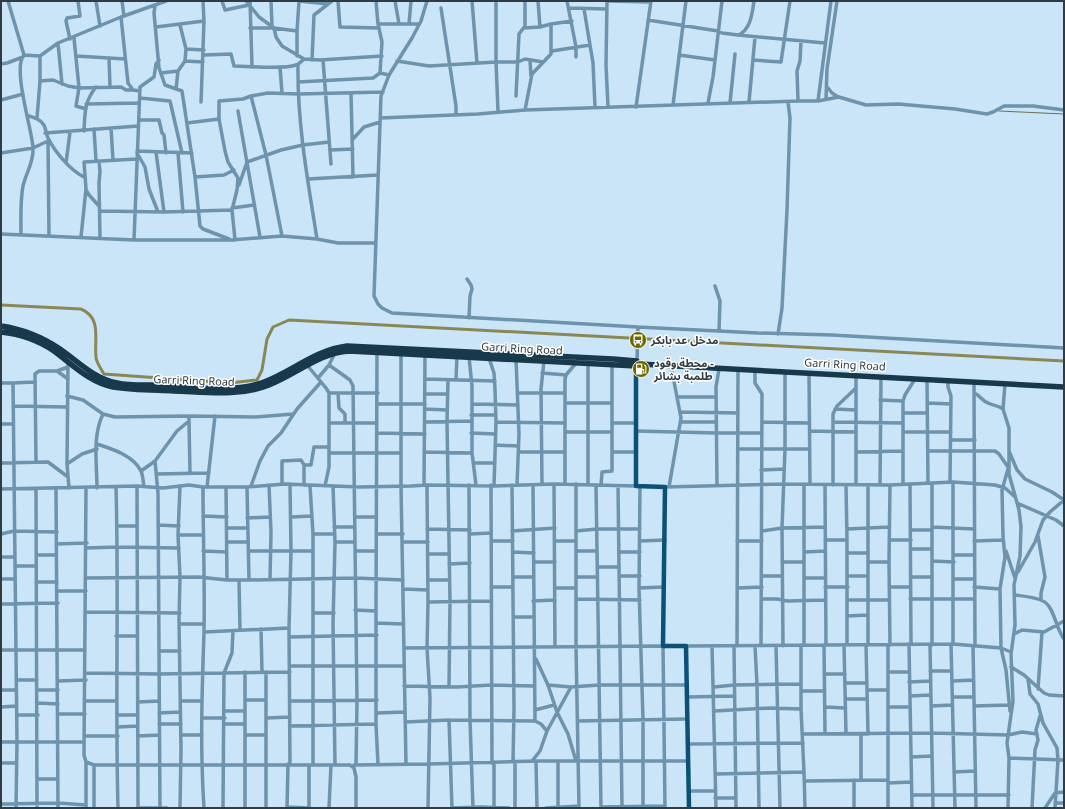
<svg xmlns="http://www.w3.org/2000/svg" width="1065" height="809" viewBox="0 0 1065 809" font-family="Georgia,'Noto Sans Arabic',serif">
	<style>
		.lines { fill: none; stroke-linecap: round; stroke-linejoin: round }
		.stream { stroke: #6f7050; stroke-width: 1 }
		.canal { stroke: #8a8756; stroke-width: 3 }
		.minor { stroke: #6d93ad; stroke-width: 3.5 }
		.major { stroke: #0a5175; stroke-width: 4.5 }
		.highway { stroke: #18384b; stroke-width: 5.5 }
		.labels { text-anchor: middle; dominant-baseline: central; stroke-width: 3; stroke-linejoin: round; paint-order: stroke }
		.poi-label { font-size: 11px; font-weight: bold; fill: #313b42; stroke: #fff; text-anchor: start }
		.street-label { font-size: 11px; fill: #313b42; stroke: #fff }
	</style>
	<rect width="100%" height="100%" fill="#cae5f7"/>
	<g class="lines">
		<path class="stream" d="M999,111L1064,114"/>
		<path class="canal" d="M1,305L81,309C102,318 94,339 96,357C96,362 101,369 104,374L230,383L257,380L262,370L267,339L273,327L289,320L1064,361"/>
		<path class="minor" d="M8,1L24,55C12,68 32,129 33,148C34,162 26,173 23,186C20,202 21,219 21,235
			M96,1L100,26
			M122,1L124,16
			M222,1L225,10L249,5
			M246,1L259,17L274,28L276,37L282,46L304,59L320,60L382,56
			M250,1L252,66
			M271,1L272,26
			M299,1L328,4
			M338,1L340,27L379,28
			M376,1L378,24L382,42L380,73L389,75
			M395,1L399,24
			M427,1L421,21L412,38L389,75L381,96L374,296L378,304L382,308L392,313L638,327L637,361
			M472,1L477,63
			M496,1V62L498,111
			M538,1L540,27
			M567,1L576,47V57
			M607,1L606,65L608,107
			M610,1L651,2
			M155,6L154,13L159,68L165,85L182,91L195,177L200,226L203,229L229,239
			M441,8L456,106V115
			M569,8L607,9
			M584,9L593,63L595,107
			M121,17L128,83L133,90L140,91
			M648,20L718,31L722,33L738,35L825,43
			M378,24H419
			M409,24L411,1
			M156,27L204,21
			M250,28H274L297,31V56
			M524,28L540,27L551,24L572,21
			M297,31L299,1
			M739,35C751,28 752,14 754,1
			M74,38L79,88L76,106L86,109
			M70,39L66,21L67,18L80,16L78,1
			M58,43L62,84
			M186,49L204,50
			M552,51L590,45
			M24,55L40,56L58,43L121,17L166,1
			M204,55L231,54L234,66C250,66 283,70 296,65C299,64 302,61 304,59
			M679,55L715,60
			M76,56L125,59
			M109,58L110,86
			M312,60L314,15L332,1
			M323,60L331,164
			M530,60L531,76
			M753,60L781,62L790,1
			M185,61L203,62
			M397,61L429,66L496,62H518L525,59L543,62
			M1,64L7,63L23,57
			M298,64C297,123 308,182 317,239
			M280,67L282,93
			M161,73L178,71
			M40,81L53,80L68,86L79,88L121,87L126,90H133
			M298,82L373,78L380,73
			M828,88L832,93L838,97
			M176,89L178,71L185,61L186,49L180,25
			M351,93L353,177
			M251,96L266,155L282,236
			M516,96L519,34L525,26V1
			M140,98L170,101L182,153
			M826,99L827,69L837,1
			M1,100L23,94
			M798,101L797,71L800,61L801,41
			M818,101L831,1
			M201,102L204,21L203,1
			M749,102L755,37
			M708,103L713,77L722,1
			M730,103L735,54
			M86,104L139,103
			M673,105L686,1
			M636,107L651,1
			M525,110L532,74L551,54V24
			M238,111L260,237
			M27,115C33,118 39,118 43,124C46,127 46,134 48,138C55,152 70,170 84,177
			M37,118L40,81V56
			M380,118L478,114L525,110L798,101H818L839,97L866,105L898,104L955,109L987,114L993,112L1004,106H1033L1064,110
			M139,120H159L162,133L164,135L166,153
			M187,123L219,119
			M111,128L113,160
			M94,129L96,161
			M84,131C85,113 84,102 96,87
			M45,133L138,126
			M353,139L364,127L380,122
			M48,141L49,236
			M330,150L353,149
			M137,151L192,153
			M156,152L164,212
			M1,153L33,148L48,141
			M137,153L145,167L149,189L158,212
			M178,153L183,212
			M99,161L100,171L99,183L100,238
			M66,163L70,132
			M195,177L224,175L234,170
			M308,179L378,175
			M239,185L247,162L281,150L303,145L329,142
			M86,190L89,195L99,206
			M232,208L254,205
			M100,211L164,212L232,210
			M1,234L134,240H231L282,236L317,239L338,243H375
			M81,237L86,189L84,162L136,159
			M134,240L140,87L154,77L156,64L159,60
			M235,240L232,210L237,190L238,178L228,162L225,151L219,119V101L243,99L251,96L268,93L299,94L383,92
			M467,279L471,285L472,289L470,296L469,318
			M715,286L720,301L719,331
			M638,327L758,333L832,335L1064,348
			M778,334L782,308L787,210L790,118L788,102
			M377,352L376,611V724L378,764
			M401,353V486L406,764
			M469,357L472,386V453L476,485
			M489,358L494,373L495,389L496,422L494,486
			M516,359L519,434L517,485
			M68,362L67,464L69,488
			M307,365L326,388L329,393V467L325,486
			M329,365L350,380L353,386L357,701L356,765
			M57,371L68,379
			M755,371V383L762,394L761,646
			M542,373L566,375
			M809,374L810,484
			M318,378L329,365L335,353
			M425,379L495,381
			M448,380L447,422L450,601L449,687
			M456,380L457,356
			M927,380L928,483
			M948,381V387L951,396L950,482
			M974,382L975,646
			M1,383H13L17,742L16,808
			M13,383L34,382
			M1005,384L1003,409L1009,428V474L1019,510L1021,527L1020,556L1014,585L1015,625L1011,654L1013,701L1007,743L1009,758L1008,808
			M329,393H378
			M338,393L339,408L345,414V423
			M518,393H565
			M974,393C980,395 982,401 988,403C994,406 998,405 1003,409
			M425,394H447
			M67,396L83,400L103,414L115,417L189,416L256,417L293,414
			M678,397H716
			M880,400L903,401
			M565,403H612
			M927,403L951,404
			M378,404H425
			M472,404L518,405
			M13,406L67,407
			M425,409L447,410
			M835,409L856,410
			M681,412L738,413
			M903,413H927
			M471,415H496
			M189,421L190,473
			M425,422L471,421
			M496,422L565,423
			M681,422H716
			M762,422L809,423
			M833,422L903,423
			M329,423H377
			M612,423H635
			M1,424H13
			M636,431L716,433H762
			M810,431L856,432
			M565,432H612
			M903,432H951
			M377,433L425,434
			M471,433L495,434
			M951,440H975
			M97,444C112,449 133,455 141,471C143,475 143,482 144,486
			M495,445L518,446
			M738,449H810
			M928,451H995L999,454L1008,467
			M1009,451L1017,470L1025,479L1052,492L1064,500
			M425,452L472,453
			M519,452H565
			M612,452H636
			M856,452L903,451
			M329,453H401
			M155,461L158,493L160,808
			M36,462L35,374L39,371H57L68,367
			M1,463L48,462L68,477
			M474,463H495
			M67,464L82,454L97,449
			M304,465H311L314,447H329
			M1008,469L1002,490L1003,536L1005,557L1000,589L1001,648L1006,670L1010,711
			M761,470L784,469
			M141,471L155,461L177,431L189,421V416
			M156,474L209,473
			M932,483V645
			M282,484V461L301,460L304,465V485
			M542,484L541,389L544,361
			M554,484L555,647
			M565,484V379L566,375L577,362
			M576,484V647L579,808
			M903,484V401L905,395L915,379
			M910,484L911,644
			M269,485L271,532L270,580
			M424,485L425,354
			M427,485L428,602L427,648L430,698L428,808
			M469,485L470,720L473,808
			M491,485L492,763
			M512,485L514,709L513,762
			M533,485L535,721
			M588,485V363
			M596,485L601,808
			M601,485L602,472L612,471V364
			M825,485L826,645
			M833,485V414L837,406L856,388
			M846,485L847,540V645
			M856,485V376
			M880,485L881,377
			M890,485L889,562L890,645
			M137,486L138,808
			M251,486L260,461L268,446L281,433L297,409L321,382
			M310,486L313,534V765
			M333,486L335,542L333,624L335,765
			M618,486L622,808
			M640,486L639,588L643,720V808
			M717,486L716,387L719,369
			M116,487C119,594 115,701 118,808
			M203,487C203,535 205,584 204,632C202,691 200,749 204,808
			M207,487L215,416
			M226,487L227,580
			M247,487L249,580
			M665,487L783,484L890,485L953,482L995,485L1005,488L1014,496
			M669,487L681,418L671,366
			M56,488L58,808
			M86,488L84,755L86,762L94,765H350L354,768L356,777V808
			M97,488C97,464 92,437 103,414
			M1,489L137,486L163,488L189,485L203,487H247L285,484L359,487L411,486L427,485L494,486L554,484L636,486
			M36,489L37,808
			M1017,503L1056,520L1064,526
			M203,516L227,517
			M291,517L312,516
			M355,517H376
			M247,518L270,517
			M158,525L179,526
			M117,526H137
			M334,527H355
			M932,527L974,529
			M227,528H248
			M427,529L470,530
			M847,529L889,527
			M911,530H932
			M512,531L555,528
			M576,531L597,529H640
			M762,531L782,528L825,527
			M1,534L14,531L57,532
			M313,534H334
			M376,534H403
			M470,534L491,533
			M178,535H203
			M1038,536L1045,577L1041,593V600
			M825,540H847
			M889,540H911
			M491,541H513
			M555,541H576
			M640,541L665,540
			M737,541H762
			M974,541L1003,540
			M227,542H248
			M335,542H355
			M403,542H428
			M56,544L87,543
			M87,548L116,547L179,548
			M911,549H932
			M203,551L227,552
			M249,551H312
			M355,551H376
			M576,551H597
			M1006,551L1015,578
			M513,552L534,553
			M619,552H640
			M804,552L825,551
			M847,553H868
			M428,554H449
			M37,555H56
			M954,555H974
			M1,557H14
			M932,561L954,562
			M534,562H555
			M782,562H804
			M868,562H889
			M449,564L470,563
			M15,566H36
			M597,567H619
			M1018,572L1035,542L1043,520L1050,512L1064,500
			M619,576H640
			M762,576H782
			M847,576H868
			M513,577H533
			M576,577H597
			M911,577H932
			M86,578L199,577L227,580H249L355,578L403,580
			M804,578H825
			M1,579H14
			M954,579H975
			M239,580L240,630
			M428,580H449
			M36,582H57
			M491,587H513
			M825,587H848
			M889,587H910
			M974,587L1000,589
			M555,588H576
			M639,588L664,587
			M737,588L762,587
			M404,589L428,590
			M57,591H86
			M1015,595C1023,596 1035,597 1043,601C1054,606 1056,629 1064,639
			M576,599L640,600
			M762,599H777L788,601L825,600
			M910,599H974
			M847,600H889
			M533,601L555,600
			M428,602L491,601
			M1,604L58,603
			M355,610L376,611
			M86,612L180,613
			M313,613H334
			M847,616L868,615
			M513,617H534
			M376,623L403,624
			M179,624H204
			M261,629L262,672
			M204,632L289,628
			M1014,634L1022,630L1044,632L1064,621
			M116,636H137
			M289,637L377,635
			M909,644L912,808
			M951,644L955,808
			M953,644V482
			M801,645V709L804,772L805,808
			M804,645V484
			M824,645L825,734
			M844,645L846,734
			M866,645L868,734
			M868,645V485
			M888,645V808
			M930,645L933,808
			M686,646L953,644L1001,648L1011,652
			M712,646L716,808
			M734,646L736,808
			M737,646L738,370
			M755,646L757,685L759,808
			M776,646L780,808
			M783,646L782,528L785,449V373
			M973,646L976,808
			M404,648L663,646L665,808
			M1,650H85
			M159,651H180
			M536,659L548,685L557,712L568,734L576,761
			M290,666H404
			M1011,667L1024,675L1044,693L1049,695L1064,696
			M930,671H951
			M888,672H909
			M86,673L159,674L290,672
			M824,674H845
			M1028,679L1030,694L1038,704L1043,723L1057,748L1058,760L1055,808
			M16,680H37
			M58,681L86,680
			M953,681L973,680
			M909,682L930,681
			M845,683H866
			M548,685L571,687
			M404,686L457,687L491,685L535,686
			M714,687L734,685L801,684
			M1038,689L1042,632
			M1,690H16
			M38,690H58
			M867,690H888
			M801,691H824
			M910,696L930,695
			M687,697L735,696
			M953,697H974
			M845,699H867
			M245,700H266
			M86,701H117
			M180,701H202
			M290,701L377,700
			M138,702L159,701
			M38,703L58,704
			M931,706L952,705
			M974,706L1009,705
			M1,707L16,706
			M825,707L845,708
			M888,707H910
			M535,710L554,705
			M225,711H245
			M714,711L770,708L801,709
			M159,713L180,712
			M377,713L405,712
			M58,714H85
			M17,715H38
			M117,715H138
			M202,718H225
			M267,718L290,717
			M449,720L452,808L482,807L509,808
			M578,721L687,719
			M405,722L449,720L535,721L541,724L547,731
			M159,724H181
			M224,724H245
			M290,726L376,724
			M118,727L138,726
			M803,734L932,733L1008,735L1022,732L1037,734
			M861,734V780
			M181,735H202
			M245,735H266
			M85,736H118
			M138,736L159,735
			M1,742H84
			M688,744L803,743
			M911,757L932,756
			M1009,758L1064,760
			M532,761L540,751L547,731L571,687L599,685H687
			M536,761L537,808
			M558,761V808
			M86,762V808
			M515,762V808
			M1,763H16
			M494,763V807
			M290,764L289,628L291,551L290,484
			M309,765V808
			M354,765L429,764L536,761H688
			M954,772L975,771
			M715,774L804,772
			M38,779H58
			M854,780V808
			M805,781L887,780
			M888,783L911,782
			M689,791H715
			M912,795H1009
			M715,798H736
			M1055,803H1064
			M1,804L58,803L86,805
			M287,807L310,808
			M601,807L665,806
			M94,808V765
			M138,808H167
			M180,808L181,750L179,620L180,577L178,535L180,486
			M223,808L224,673L232,653L233,631
			M245,808V672
			M266,808V672
			M287,808L288,764
			M329,808L331,765
			M546,808L579,806
			M1032,808L1035,750L1038,740L1036,730L1040,716
			M1045,808L1055,793L1064,792"/>
		<path class="major" d="M636,363V486L665,487L663,646H686L689,808"/>
		<path class="highway" d="M1,326C22,329 42,337 60,349C79,362 93,378 117,383C130,386 145,385 159,385C190,387 235,393 264,382C293,371 315,350 347,346L613,359L637,361L639,364
			M1,332C20,334 38,340 54,351C73,365 89,382 113,387C133,390 154,390 174,391C205,392 239,397 269,385C297,374 319,353 349,351L636,366L639,364L1064,387"/>
	</g>
	<defs>
		<g id="bus-disc" transform="scale(0.9)"><circle r="9.5" fill="#6d6700" stroke="#fff"/><path d="M-5-6H5V4H4V6H2V4H-2V6H-4V4H-5ZM-3.5-4V0h7V-4ZM-3.5 1.2v1.5H-2V1.2ZM2 1.2v1.5H3.5V1.2Z" fill="#fff"/></g>
		<g id="fuel-disc" transform="scale(0.9)"><circle r="9.5" fill="#6d6700" stroke="#fff"/><path d="M-5.5-6h7V0h2V4h1.3V-2.5L3-4.5l.8-.8L6-3V5H2.5V1h-1V6h-7ZM-4.2-4.7v3.2H.2V-4.7Z" fill="#fff"/></g>
	</defs>
	<g fill-rule="evenodd">
		<use href="#bus-disc" x="638" y="340"/>
		<use href="#fuel-disc" x="641" y="369"/>
	</g>
	<g class="labels">
		<g class="poi-label">
			<text x="651" y="340">مدخل عد بابكر</text>
			<text x="654" y="363">محطة وقود -<tspan x="654" dy="13">طلمبة بشائر</tspan></text>
		</g>
		<g class="street-label">
			<text transform="translate(522 349) rotate(3)">Garri Ring Road</text>
			<text transform="translate(845 365) rotate(3)">Garri Ring Road</text>
			<text transform="translate(194 381) rotate(2)">Garri Ring Road</text>
		</g>
	</g>
	<rect width="1065" height="809" fill="none" stroke="#313b42" stroke-width="4"/>
</svg>
